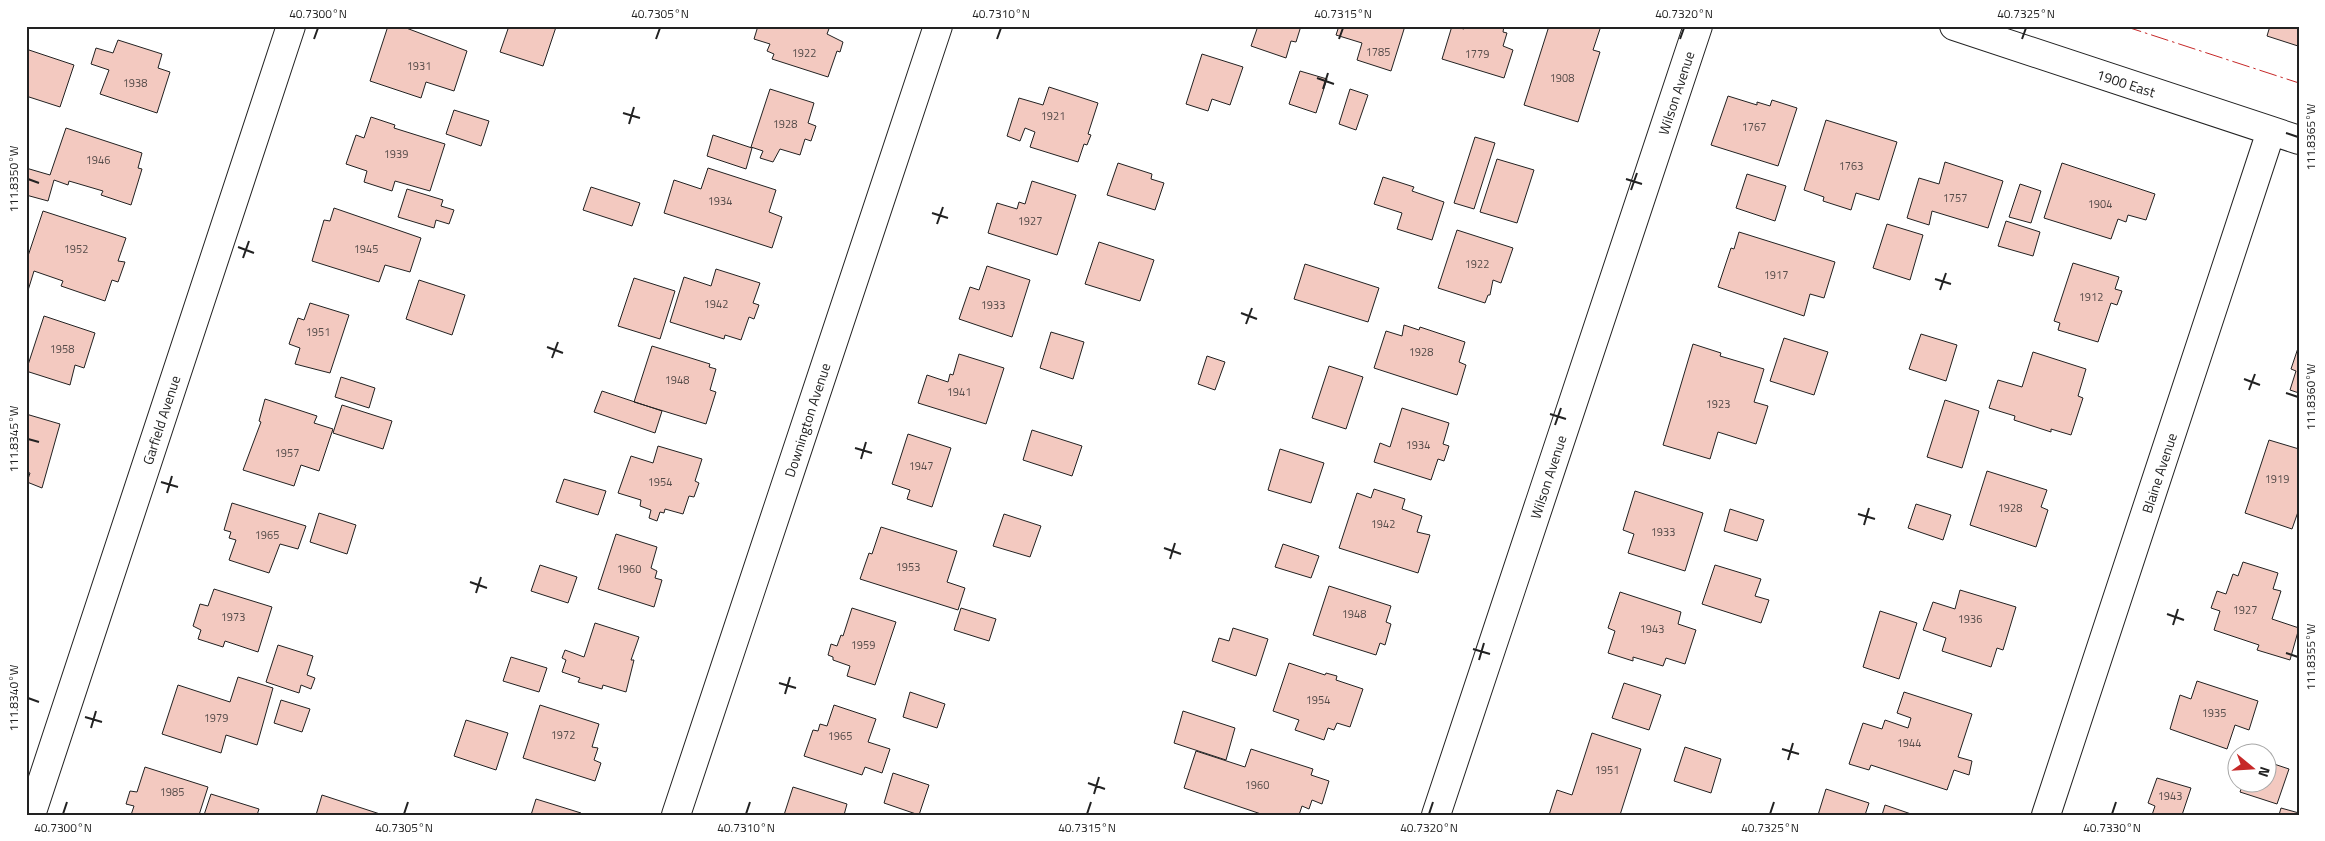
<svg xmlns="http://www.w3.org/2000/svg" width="2325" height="841" viewBox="0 0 2325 841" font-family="'Titillium Web',sans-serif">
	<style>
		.building { fill: #f3c9c0; stroke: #222 }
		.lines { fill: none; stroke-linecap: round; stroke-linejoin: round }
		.minor-casing { stroke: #222; stroke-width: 30 }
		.minor { stroke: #fff; stroke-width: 28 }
		.power { stroke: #c62828; stroke-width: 1; stroke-dasharray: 18 4 2.5 4; stroke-linecap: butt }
		.ticks { fill: none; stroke: #222; stroke-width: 2 }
		.labels { text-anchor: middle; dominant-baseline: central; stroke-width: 4; stroke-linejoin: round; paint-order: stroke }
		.number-label { font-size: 11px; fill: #564c4a }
		.street-label { font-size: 14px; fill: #222; stroke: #fff }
		.neatline { fill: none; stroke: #222; stroke-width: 2 }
		.ticks-label { font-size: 12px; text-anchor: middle; fill: #222 }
	</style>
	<rect width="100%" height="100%" fill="#fff"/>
	<path class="building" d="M388,26H401L467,51L454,91L426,82L421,98L370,81Z
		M509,26L556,27L543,66L500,52Z
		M758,26H830L827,34L843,42L840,52L837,51L828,77L772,59L774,54L767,51L770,44L754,39Z
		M1258,26H1301L1296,42L1291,41L1286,58L1251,46Z
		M1339,26H1405L1391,71L1357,60L1362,43L1336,35Z
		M1452,26L1464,29L1465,26H1504L1503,32L1507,33L1503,46L1513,50L1504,78L1442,59Z
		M1549,26H1601L1593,50L1600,52L1578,122L1524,105Z
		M2270,26H2299L2298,46L2267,36Z
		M118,40L162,54L158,68L170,72L157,113L100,94L109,70L91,64L96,48L113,53Z
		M26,49L74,65L60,107L26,96Z
		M1202,54L1243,67L1230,105L1212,99L1208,111L1186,104Z
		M1300,71L1327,79L1316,113L1289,104Z
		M1049,87L1098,103L1088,134L1091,135L1087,145L1084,144L1078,162L1030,147L1035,132L1025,128L1020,141L1007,136L1019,98L1043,105Z
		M770,89L814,103L808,123L816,126L811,141L805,139L800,155L780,149L773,162L760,158L763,151L751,147Z
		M1350,89L1368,95L1356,130L1339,124Z
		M1728,96L1757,105V102L1770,106L1772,100L1797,108L1778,166L1711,145Z
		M454,110L489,121L481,146L446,134Z
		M371,117L395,125L394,128L445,144L430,191L395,181L392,191L364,182L367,171L346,164L356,135L364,138Z
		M1826,120L1897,142L1879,200L1856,193L1851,210L1823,201L1824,197L1804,190Z
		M66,128L142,153L138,168L142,169L131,205L101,195L103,191L69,181L68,185L54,180L48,201L26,195V168L50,175Z
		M713,135L752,148L746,169L707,156Z
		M1475,137L1495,143L1474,209L1454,203Z
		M1497,159L1534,170L1517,223L1480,212Z
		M1945,162L2003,181L1988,228L1932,211L1929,225L1907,218L1919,178L1939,184Z
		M1118,163L1152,174L1151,179L1164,183L1155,210L1107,195Z
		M2062,163L2155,194L2146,220L2128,215L2126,222L2118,219L2111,239L2044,218Z
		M708,168L776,190L769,212L782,217L772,248L664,213L674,180L701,189Z
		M1747,174L1786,186L1775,221L1736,208Z
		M1383,177L1414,187L1412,191L1444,202L1432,240L1397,229L1402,213L1374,204Z
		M1032,181L1076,195L1057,255L988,233L997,203L1017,209L1019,202L1025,204Z
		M2020,184L2041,191L2031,223L2009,217Z
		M591,187L640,203L632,226L583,210Z
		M407,189L443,200L441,206L454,210L449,224L436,220L434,228L398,217Z
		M334,208L421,238L410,272L385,265L379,282L312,261L324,220L330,221Z
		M43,211L126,238L118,261L125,262L118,282L112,280L105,301L61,286L63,281L34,271L26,297V262Z
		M2006,221L2040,232L2033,256L1998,246Z
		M1887,224L1923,235L1910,280L1873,268Z
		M1457,230L1513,248L1501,283L1493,280L1490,295H1488L1485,303L1438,288Z
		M1739,232L1835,262L1824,298L1810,294L1804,316L1718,287L1731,248L1734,249Z
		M1099,242L1154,260L1140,301L1085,284Z
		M2073,263L2119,277L2115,289L2122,291L2117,305L2111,303L2098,342L2058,330L2060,323L2054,321Z
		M1305,264L1379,288L1368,322L1294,299Z
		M987,266L1030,280L1012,337L959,319L970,287L979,290Z
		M716,269L760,283L753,303L759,305L754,319L749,317L741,340L725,335L724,339L670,322L684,277L711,286Z
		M634,278L675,291L660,339L618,326Z
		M419,280L465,295L452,335L406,319Z
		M310,303L349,315L330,373L295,364L300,348L289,344L298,318L304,320Z
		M44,316L95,333L84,368L75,365L70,385L26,371Z
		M1404,325L1419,330L1420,327L1465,342L1459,362L1466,365L1457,395L1374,368L1386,331L1402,336Z
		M1051,332L1084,342L1073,379L1040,368Z
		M1921,334L1957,345L1946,381L1909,369Z
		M1784,338L1828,352L1814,395L1770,381Z
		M1693,344L1721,353L1720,356L1764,369L1754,402L1768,406L1756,444L1718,432L1710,459L1663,445Z
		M2299,345V393L2290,390L2296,371L2291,369Z
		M652,346L710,364L709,367L716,369L710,390L716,392L706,424L634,402Z
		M2033,352L2086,369L2078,396L2083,398L2071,435L2051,429V432L2014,420L2015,416L1989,408L1998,380L2022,387Z
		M959,354L1004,368L986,424L918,403L927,375L948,382L950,374L953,375Z
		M1207,356L1225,362L1215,390L1198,384Z
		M1329,366L1363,377L1346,429L1312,418Z
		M341,377L375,388L369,408L335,397Z
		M602,391L662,411L655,433L594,412Z
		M265,399L317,416L314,423L333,429L319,471L301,465L294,486L243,470L261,422L259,421Z
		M1945,400L1979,411L1962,468L1927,457Z
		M342,405L392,421L383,449L333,433Z
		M1402,408L1449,423L1443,444L1449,446L1444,461L1438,459L1431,480L1374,462L1380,443L1390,447Z
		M26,414L60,424L42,488L27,482L30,473L26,472Z
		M1032,430L1082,446L1072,476L1023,460Z
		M908,434L951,448L932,507L907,499L910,490L892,484Z
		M2269,440L2299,449V509L2292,529L2245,513Z
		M658,446L702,459L695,481L699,483L694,497L689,496L683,514L665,509L664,513L660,512L657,521L649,518L651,510L640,506L641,500L618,493L631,456L653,463Z
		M1280,449L1324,463L1311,503L1268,490Z
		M1987,471L2047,490L2041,507L2048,510L2036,547L1970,525Z
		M564,479L606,491L598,515L556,502Z
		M1374,489L1405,499L1402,509L1422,516L1417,532L1430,535L1418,573L1339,548L1357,493L1371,498Z
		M1635,491L1703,513L1685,571L1628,553L1634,534L1623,530Z
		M232,503L306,526L298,549L280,544L269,573L229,560L236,540L229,538L231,532L224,530Z
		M1916,504L1951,515L1943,540L1908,528Z
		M1730,509L1764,520L1757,541L1724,531Z
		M319,513L356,525L347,554L310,542Z
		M1004,514L1041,526L1030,557L993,546Z
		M881,527L957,551L947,582L965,588L958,610L860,579L869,553L872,554Z
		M616,534L657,547L651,568L657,571L655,578L662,580L654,607L598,589Z
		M1283,544L1319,556L1311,578L1275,567Z
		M2243,562L2278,573L2273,589L2281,591L2272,619L2299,628L2290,660L2257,650L2259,645L2214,630L2220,611L2211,608L2217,591L2226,594L2233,574L2238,576Z
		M540,565L577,577L568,603L531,591Z
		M1715,565L1761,579L1755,596L1769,600L1761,623L1702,604Z
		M1329,586L1391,606L1386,622L1391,624L1385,645L1380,643L1376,655L1313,635Z
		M214,589L272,607L258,652L225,641L223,647L198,639L201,630L193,626L200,604L208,606Z
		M1960,590L2016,607L2003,650L1997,648L1991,667L1942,651L1946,638L1923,630L1933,602L1955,609Z
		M1620,592L1681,612L1678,624L1696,630L1685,664L1666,658L1663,666L1633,657V661L1608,653L1615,631L1608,628Z
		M852,608L896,622L875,685L847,676L850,666L833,660V657L828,655L831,644L837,646L841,635L843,636Z
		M961,608L996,619L989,641L954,630Z
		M1880,611L1917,623L1899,679L1863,667Z
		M595,623L639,637L631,660H634L626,692L603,685L602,689L578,682L580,678L562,672L566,660L562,658L565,650L584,657Z
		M1233,628L1268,639L1256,676L1212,661L1219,638L1229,641Z
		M278,645L313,656L307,675L315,678L311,689L301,685L299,693L266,682Z
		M511,657L547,668L539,692L503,681Z
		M1289,663L1325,675L1326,673L1337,676L1336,680L1363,689L1350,727L1337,723L1334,730L1328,728L1324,740L1295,730L1299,720L1273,711Z
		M238,677L273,688L257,745L226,735L221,753L162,734L178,685L230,702Z
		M2197,681L2258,701L2249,730L2235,725L2227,749L2170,729L2180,695L2191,699Z
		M1624,683L1661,695L1649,730L1612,718Z
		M910,692L945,704L937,728L903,717Z
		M1904,692L1972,714L1958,757L1972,761L1969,775L1954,770L1947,790L1871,765L1869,770L1849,764L1863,723L1882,729L1885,720L1908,728L1911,718L1897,713Z
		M281,700L310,709L302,732L274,723Z
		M540,705L599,724L592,747L598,748L594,760L601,763L595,781L523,758Z
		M834,705L876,719L868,742L890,749L882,773L865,767L862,775L804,756L813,730L818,731L820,724L827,726Z
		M1183,711L1235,728L1226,760L1174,743Z
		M466,720L508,733L496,770L454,756Z
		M1592,733L1641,749L1620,815H1549L1557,790L1572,795Z
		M1685,747L1721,759L1711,793L1674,781Z
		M1251,749L1313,769L1311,775L1329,781L1322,804L1312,800L1309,809L1302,806L1299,815H1264L1184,788L1196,751L1245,767Z
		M2268,762L2289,769L2277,804L2240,792L2243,784H2268Z
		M145,767L208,787L199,815H131L134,806L126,804L130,791L137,792Z
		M893,773L929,785L919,815L884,803Z
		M2157,778L2191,788L2182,815H2152L2155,806L2148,803Z
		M793,787L847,804L844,815H784Z
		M1826,789L1869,803L1865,815H1818Z
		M211,794L259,809L257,815H204Z
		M322,795L383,815H316Z
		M536,799L581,813L580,815H531Z
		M1885,805L1914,815H1882Z
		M2281,808L2299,813V815H2279Z"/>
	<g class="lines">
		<g class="minor-casing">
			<path id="minor" d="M1954,26L2299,140
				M31,815L291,26
				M676,815L938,26
				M1436,815L1698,26
				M2046,815L2271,131"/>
		</g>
		<use href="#minor" class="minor"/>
		<path class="power" d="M2124,26L2299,83"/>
	</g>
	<path class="ticks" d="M314,39L318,28M656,39L660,28M997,39L1001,28M1339,39L1343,28M1680,39L1684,28M2022,39L2026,28M1317,78L1334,84M1323,89L1328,73M623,113L640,118M629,124L634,107M2286,133L2298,137M28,179L39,183M1626,179L1642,184M1631,190L1637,173M932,213L948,218M937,224L943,207M238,247L254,253M243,258L249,241M1935,279L1951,284M1940,290L1946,273M1241,313L1257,319M1246,324L1252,308M547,347L563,353M552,358L558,342M2244,379L2260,385M2249,390L2255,374M2286,393L2298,397M1550,414L1566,419M1555,425L1561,408M28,439L39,442M855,448L872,453M861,459L866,442M161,482L178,487M167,493L172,476M1858,514L1875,519M1864,525L1869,508M1164,548L1181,554M1170,559L1175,543M470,582L487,588M476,593L481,577M2167,614L2184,620M2173,625L2178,609M1473,649L1490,654M2286,653L2298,657M1479,660L1484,643M779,683L796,688M785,694L790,677M28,698L39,702M85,717L102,722M91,728L96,711M1782,749L1799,754M1788,760L1793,743M1088,783L1105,789M1094,794L1099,777M63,814L67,802M404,814L408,802M746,814L750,802M1087,814L1091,802M1429,814L1433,802M1770,814L1774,802M2112,814L2116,802"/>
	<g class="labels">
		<g class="number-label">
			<text x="1378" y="52">1785</text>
			<text x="804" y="53">1922</text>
			<text x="1477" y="54">1779</text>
			<text x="419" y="66">1931</text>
			<text x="1562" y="78">1908</text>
			<text x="135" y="83">1938</text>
			<text x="1053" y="116">1921</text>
			<text x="785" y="124">1928</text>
			<text x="1754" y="127">1767</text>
			<text x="396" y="154">1939</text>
			<text x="98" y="160">1946</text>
			<text x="1851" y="166">1763</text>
			<text x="1955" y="198">1757</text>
			<text x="720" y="201">1934</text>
			<text x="2100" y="204">1904</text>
			<text x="1030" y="221">1927</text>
			<text x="76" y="249">1952</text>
			<text x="366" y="249">1945</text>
			<text x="1477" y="264">1922</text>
			<text x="1776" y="275">1917</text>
			<text x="2091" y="297">1912</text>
			<text x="716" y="304">1942</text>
			<text x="993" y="305">1933</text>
			<text x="318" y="332">1951</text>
			<text x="62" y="349">1958</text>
			<text x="1421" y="352">1928</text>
			<text x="677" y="380">1948</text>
			<text x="959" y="392">1941</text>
			<text x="1718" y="404">1923</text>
			<text x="1418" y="445">1934</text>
			<text x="287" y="453">1957</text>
			<text x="921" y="466">1947</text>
			<text x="2277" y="479">1919</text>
			<text x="660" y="482">1954</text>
			<text x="2010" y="508">1928</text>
			<text x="1383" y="524">1942</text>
			<text x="1663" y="532">1933</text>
			<text x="267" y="535">1965</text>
			<text x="908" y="567">1953</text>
			<text x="629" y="569">1960</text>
			<text x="2245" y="610">1927</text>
			<text x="1354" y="614">1948</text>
			<text x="233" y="617">1973</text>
			<text x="1970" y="619">1936</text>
			<text x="1652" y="629">1943</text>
			<text x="863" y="645">1959</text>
			<text x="1318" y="700">1954</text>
			<text x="2214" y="713">1935</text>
			<text x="216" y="718">1979</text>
			<text x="563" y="735">1972</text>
			<text x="840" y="736">1965</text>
			<text x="1909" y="743">1944</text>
			<text x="1607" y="770">1951</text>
			<text x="1257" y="785">1960</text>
			<text x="172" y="792">1985</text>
			<text x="2170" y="796">1943</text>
		</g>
		<g class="street-label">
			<text transform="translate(2126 83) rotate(18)">1900 East</text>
			<text transform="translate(1676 93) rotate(-72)">Wilson Avenue</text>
			<text transform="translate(161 420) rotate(-72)">Garfield Avenue</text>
			<text transform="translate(807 420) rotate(-72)">Downington Avenue</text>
			<text transform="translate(2159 473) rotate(-72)">Blaine Avenue</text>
			<text transform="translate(1548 477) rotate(-72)">Wilson Avenue</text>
		</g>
	</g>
	<rect width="2325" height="841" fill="none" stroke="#ffffff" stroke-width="55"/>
	<g transform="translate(2252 768) rotate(108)"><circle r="24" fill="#ffffff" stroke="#a7a7a7"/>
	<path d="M0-4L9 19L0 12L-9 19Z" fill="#c62828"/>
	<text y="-8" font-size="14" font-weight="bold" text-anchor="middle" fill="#222222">N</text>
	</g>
	<rect x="28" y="28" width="2270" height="786" class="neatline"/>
	<g class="ticks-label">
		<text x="318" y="18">40.7300°N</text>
		<text x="660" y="18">40.7305°N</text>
		<text x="1001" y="18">40.7310°N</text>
		<text x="1343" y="18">40.7315°N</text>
		<text x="1684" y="18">40.7320°N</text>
		<text x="2026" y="18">40.7325°N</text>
		<text transform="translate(2311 137) rotate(-90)" y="4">111.8365°W</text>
		<text transform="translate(14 179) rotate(-90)" y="4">111.8350°W</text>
		<text transform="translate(2311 397) rotate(-90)" y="4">111.8360°W</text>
		<text transform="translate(14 439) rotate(-90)" y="4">111.8345°W</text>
		<text transform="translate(2311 657) rotate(-90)" y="4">111.8355°W</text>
		<text transform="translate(14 698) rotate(-90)" y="4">111.8340°W</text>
		<text x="63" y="832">40.7300°N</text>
		<text x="404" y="832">40.7305°N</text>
		<text x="746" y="832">40.7310°N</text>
		<text x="1087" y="832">40.7315°N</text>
		<text x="1429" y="832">40.7320°N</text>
		<text x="1770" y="832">40.7325°N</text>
		<text x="2112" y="832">40.7330°N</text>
	</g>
</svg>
